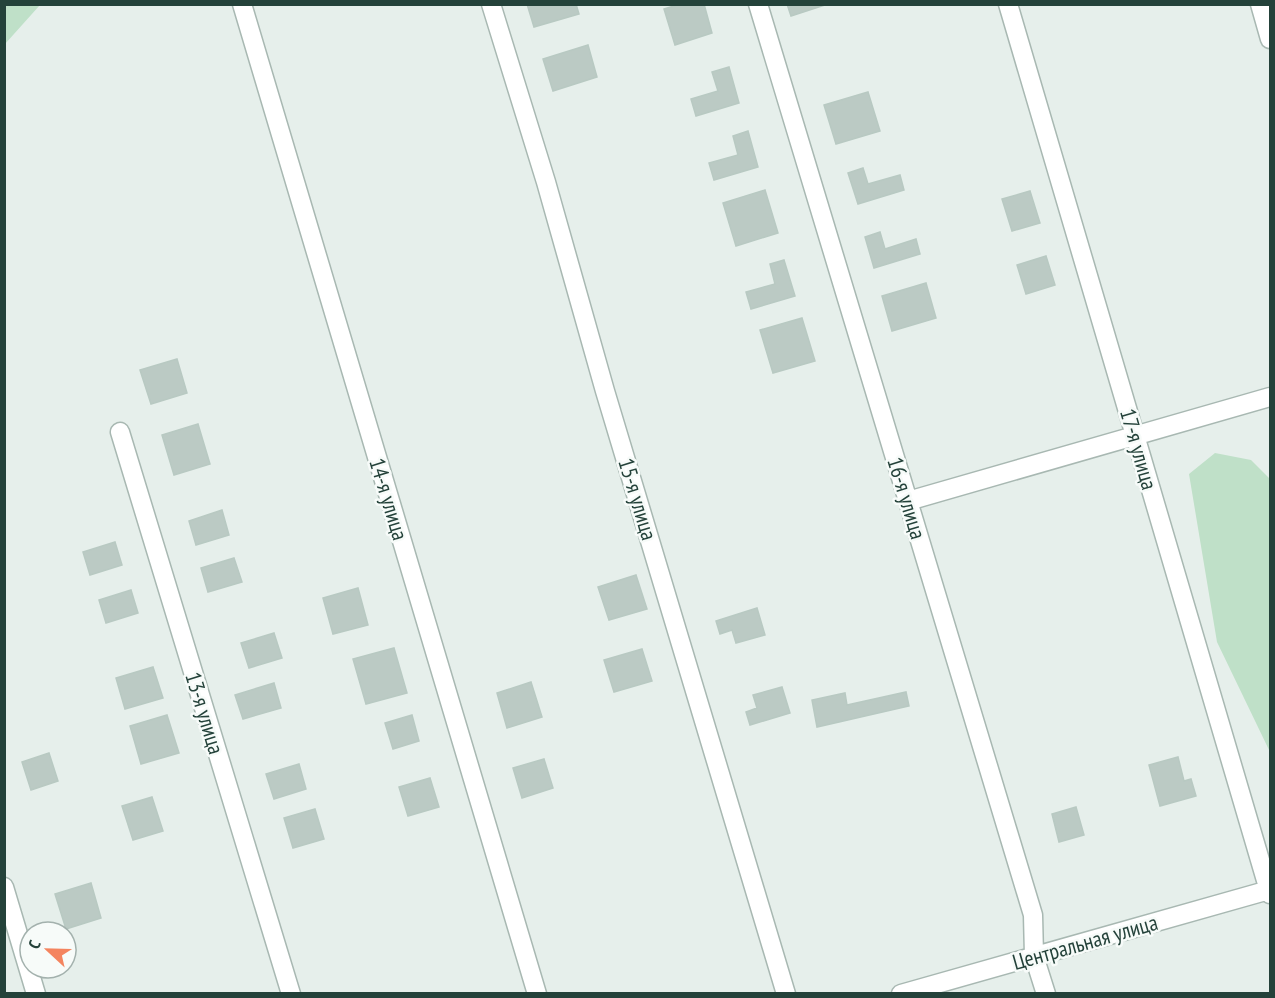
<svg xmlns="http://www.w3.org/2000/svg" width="1275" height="998" viewBox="0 0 1275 998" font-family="'PT Sans Narrow',sans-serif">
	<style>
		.green { fill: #bfe0c8 }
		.building { fill: #bbcac4; stroke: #b8c9c2; stroke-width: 1.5 }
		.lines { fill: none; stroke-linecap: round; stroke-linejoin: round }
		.minor-casing { stroke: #a8b8b2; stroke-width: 21 }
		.minor { stroke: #fff; stroke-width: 18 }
		.labels { text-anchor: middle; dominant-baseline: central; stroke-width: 5; stroke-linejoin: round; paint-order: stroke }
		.street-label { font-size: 22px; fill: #24423a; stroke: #f7fbf9 }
	</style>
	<rect width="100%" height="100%" fill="#e6efeb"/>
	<path class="green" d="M5,4L40,5L5,44L4,5Z
		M1215,453L1251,460L1270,479V752L1217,642L1189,474Z"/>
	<path class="building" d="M527,4H576L579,14L534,27Z
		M680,4H704L712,33L675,45L664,9Z
		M787,4H825V5L791,16Z
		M588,45L597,77L553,91L543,59Z
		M729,67L739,103L696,116L691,99L718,91L712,72Z
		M868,92L880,131L836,144L824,105Z
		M748,131L758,167L714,180L709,163L738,155L733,136Z
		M863,168L868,184L900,175L904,190L858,204L848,173Z
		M765,190L778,233L736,246L723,203Z
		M1030,191L1040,223L1012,231L1002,199Z
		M880,232L885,249L916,239L920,254L874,268L865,237Z
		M1046,256L1055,285L1026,294L1017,265Z
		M784,260L795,296L751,309L746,292L775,284L770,264Z
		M926,283L936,318L892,331L882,296Z
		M802,318L815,361L773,373L760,330Z
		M177,359L187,393L151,404L140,370Z
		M198,424L210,464L174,475L162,435Z
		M222,510L229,535L196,545L189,521Z
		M115,542L122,565L90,575L83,552Z
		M234,558L242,582L208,592L201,568Z
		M636,575L647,609L609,620L598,587Z
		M358,588L368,625L333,634L323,598Z
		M131,590L138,613L106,623L99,600Z
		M757,608L765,635L736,643L732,630L720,634L716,621Z
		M274,633L282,658L249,668L241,643Z
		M394,648L407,693L366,704L353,659Z
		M642,649L652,681L614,692L604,660Z
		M153,667L163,698L125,709L116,678Z
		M531,682L542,717L507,728L497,693Z
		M274,683L281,708L243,719L235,695Z
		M782,687L790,713L750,725L746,712L757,708L753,695Z
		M906,692L909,706L817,727L812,700L845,693L847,705Z
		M167,715L179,753L141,764L130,726Z
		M412,715L419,741L393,749L385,723Z
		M49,753L58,781L31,790L22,762Z
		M1178,757L1184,781L1191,779L1196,796L1160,806L1149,765Z
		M544,759L553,788L522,798L513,768Z
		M299,764L306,789L274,799L266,774Z
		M430,778L439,807L408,816L399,787Z
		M152,797L163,831L133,840L122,806Z
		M1076,807L1084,835L1059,842L1052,814Z
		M315,809L324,839L293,848L284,818Z
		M91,883L101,918L66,929L55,894Z"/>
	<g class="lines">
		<g class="minor-casing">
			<path id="minor" d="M242,4L537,994
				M491,4L546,182L605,391L786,994
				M758,4L1033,915L1034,956L1046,994
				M1008,4L1270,894
				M1260,4L1270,39
				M120,432L291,994
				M908,501L1270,397
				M4,887L36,994
				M901,994L1269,890"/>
		</g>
		<use href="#minor" class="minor"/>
	</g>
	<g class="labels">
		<g class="street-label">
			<text transform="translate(1139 449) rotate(74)">17-я улица</text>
			<text transform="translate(907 498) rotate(73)">16-я улица</text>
			<text transform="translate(389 499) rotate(73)">14-я улица</text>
			<text transform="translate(638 499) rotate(73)">15-я улица</text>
			<text transform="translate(205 713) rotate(73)">13-я улица</text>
			<text transform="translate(1085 942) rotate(-16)">Центральная улица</text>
		</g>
	</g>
	<rect width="1275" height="998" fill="none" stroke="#24423a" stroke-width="12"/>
	<g transform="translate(48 950) rotate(292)"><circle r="28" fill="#f7fbf9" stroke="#a3b1ad" stroke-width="1.5"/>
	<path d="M0-4.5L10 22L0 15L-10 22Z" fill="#f4845f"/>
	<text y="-9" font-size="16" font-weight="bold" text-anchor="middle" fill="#24423a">С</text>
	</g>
</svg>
